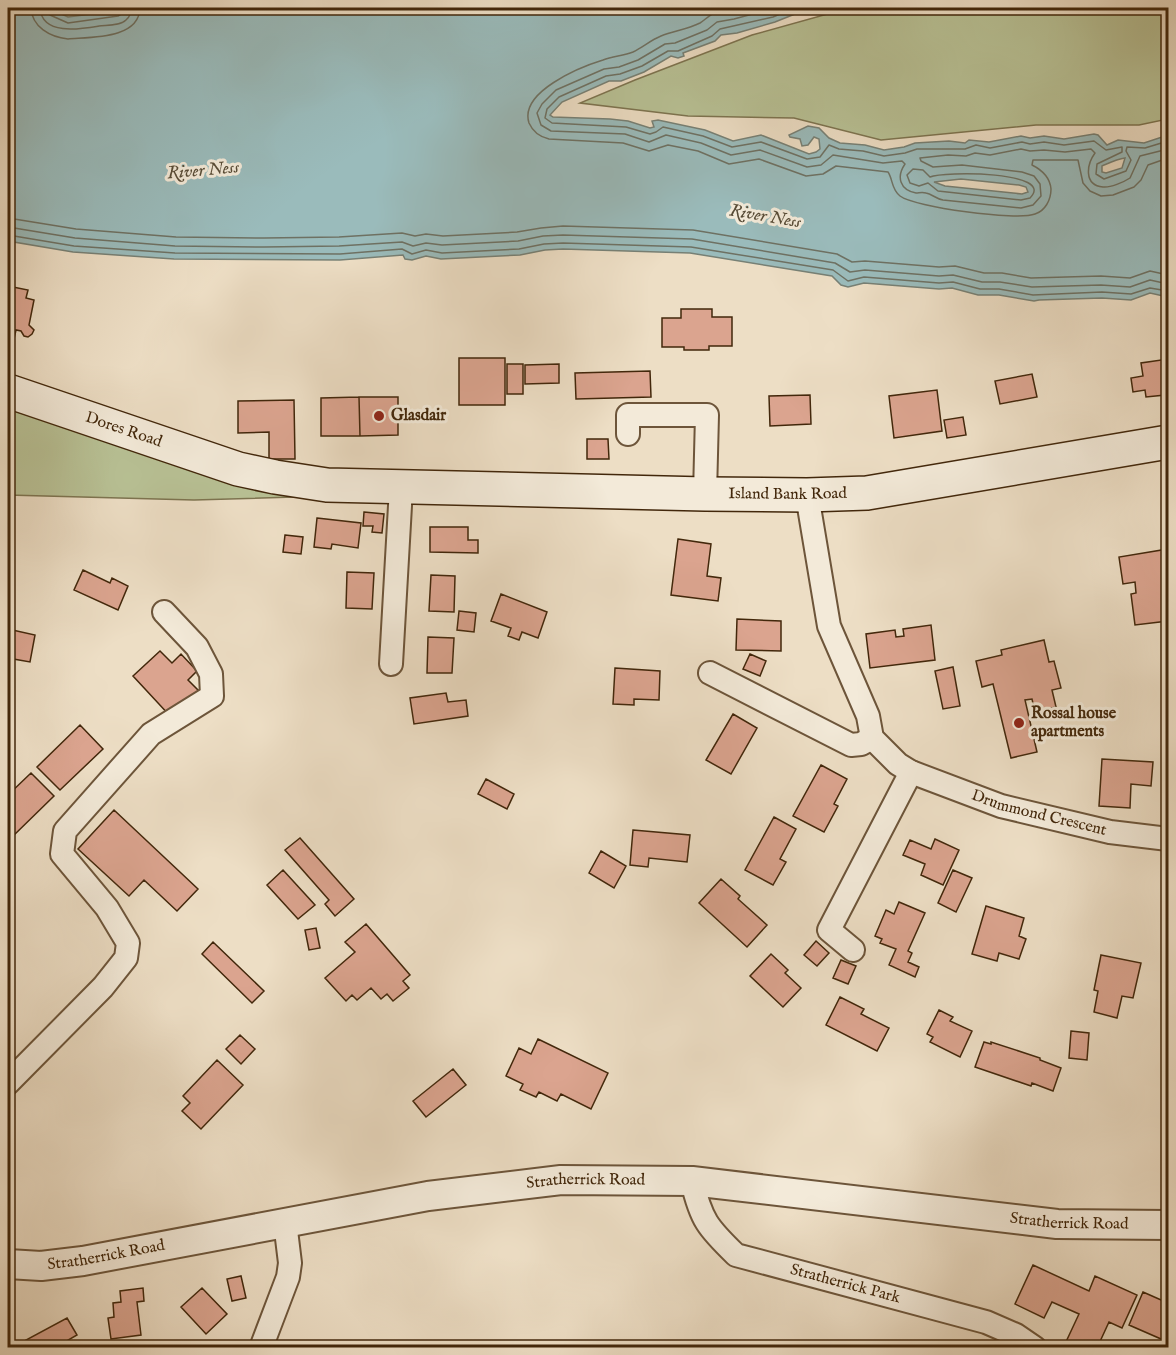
<svg xmlns="http://www.w3.org/2000/svg" width="1176" height="1355" viewBox="0 0 1176 1355" font-family="'IM FELL English',serif">
	<style>
		.green { fill: #b8c195; stroke: #7d7450; stroke-width: 1.5 }
		.water { fill: #9abbbb; stroke: #778075; stroke-width: 1.5; fill-rule: evenodd }
		.lines { fill: none; stroke-linecap: round; stroke-linejoin: round }
		.shore { stroke: #6e7163; stroke-width: 1.5 }
		.building { fill: #dba48f; stroke: #42270b; stroke-width: 1.5 }
		.minor-casing { stroke: #6d553a; stroke-width: 26 }
		.tertiary-casing { stroke: #6d553a; stroke-width: 32 }
		.secondary-casing { stroke: #42270b; stroke-width: 36 }
		.minor { stroke: #f3ead9; stroke-width: 22 }
		.tertiary { stroke: #f3ead9; stroke-width: 28 }
		.secondary { stroke: #f3ead9; stroke-width: 33 }
		.poi-dot { fill: #8f2418; stroke: #f3ead9; stroke-width: 2 }
		.labels { text-anchor: middle; dominant-baseline: central; stroke-width: 6; stroke-linejoin: round; paint-order: stroke }
		.poi-label { font-size: 16px; font-weight: bold; fill: #42270b; stroke: #f3ead9; text-anchor: start }
		.street-label { font-size: 16px; fill: #42270b; stroke: #f3ead9 }
		.water-label { font-size: 18px; font-style: italic; fill: #584c37; stroke: #f3ead9 }
	</style>
	<rect width="100%" height="100%" fill="#eddec5"/>
	<filter id="stains"><feTurbulence type="fractalNoise" baseFrequency=".00333" numOctaves="4"/><feColorMatrix values="0 0 0 0 .2 0 0 0 0 .09 0 0 0 0 .02 0 0 0 .5 -.17"/></filter>
	<radialGradient id="worn" r=".72"><stop offset=".6" stop-color="#630" stop-opacity="0"/><stop offset="1" stop-color="#630" stop-opacity=".3"/></radialGradient>
	<path class="green" d="M21,8H231L58,19Z
		M849,8H1168V119L1139,125H1036L881,140L794,118L688,116L580,103L635,80L752,35Z
		M8,409L294,497L194,500L8,495Z"/>
	<path class="water" d="M8,8H48L68,17L139,8H820L795,14L775,22L737,33L721,35L715,41L683,53L684,56L678,58L671,56L644,72L621,81H609L562,102L550,115L553,117L610,119L628,121L650,128L654,127L652,121L658,120L705,130L733,141L761,135L809,154L816,152L820,149L819,139L814,137L808,145L802,146L800,139L790,137L789,135L808,126L819,128L829,138L840,143L865,145L884,150L904,147L915,143L949,141L965,143L969,140L989,142L1021,136L1030,138L1044,136L1064,139L1094,134L1098,135L1107,145L1118,140L1144,143L1168,135V297L1150,293L1131,300L1102,298L1039,300L1034,301L999,295H978L952,288L939,289L864,283L848,287L841,285L832,276L690,253L563,249L545,250L520,255L441,259L426,256L412,260L405,259L403,255L340,260L174,259L73,252L8,241ZM1125,158L1122,168L1106,173L1102,172V166C1109,163 1117,159 1125,158ZM961,179L1019,185L1026,187L1028,192L1022,194L945,186L934,182Z"/>
	<g class="lines">
		<path class="shore" d="M31,8C32,27 50,37 68,39C92,37 139,39 140,8
			M40,8C42,36 81,29 99,26C107,25 120,26 126,20C130,17 131,13 131,8
			M48,8L50,15L68,23L118,16L123,13L124,8
			M742,8C733,10 724,10 715,13C709,15 705,20 700,23C688,29 674,31 661,36C651,40 643,47 633,52C623,56 613,56 603,60C580,67 519,92 529,123C533,132 540,137 549,139L623,143L649,151L668,145L698,151L729,164L759,159L806,176L823,174L836,166L888,172C893,179 891,189 900,196C914,207 1017,221 1035,214C1045,211 1051,200 1051,189C1050,177 1042,170 1032,165L1033,160H1078L1083,183L1090,191L1101,196L1113,195L1134,187L1141,180L1148,165L1168,158
			M775,8L734,19L717,22L707,30L675,43L665,44L638,60L619,67L604,69L556,90L542,104L537,113L541,125L551,131L625,134L649,142L666,135L701,143L731,155L760,150L807,167L821,165L833,155L883,163L902,161L905,164C896,177 900,190 916,193C919,193 922,192 926,193C932,194 936,199 943,200L1021,208L1033,205L1041,196L1040,184L1034,176L1022,172L962,165L933,167L921,161L920,158L948,155L966,156L975,153L990,155L1021,149L1030,151L1044,150L1065,152L1091,149L1095,153C1087,164 1083,185 1103,187C1110,188 1124,182 1130,178L1140,156L1168,149
			M794,8L773,17L720,29L712,36L678,51H668L642,66L620,74L606,76L559,97L547,109L545,118L552,123L626,127L650,134L656,132L663,127L703,136L732,147L761,142L807,159L820,157L829,145L839,149L863,151L884,156L905,153L917,149H965L976,145L990,148L1022,142L1030,144L1044,142L1064,145L1094,141L1106,150L1122,147V152L1097,164L1096,174L1104,179L1126,171L1131,160L1126,151L1127,147L1145,148L1168,141
			M913,169L923,170L930,177C943,171 1057,171 1030,198L1021,200L938,191L928,183L919,186L910,183L907,175Z
			M8,218L76,229L176,237L264,238L339,237L402,233L415,236L426,234L443,236L517,232L541,228L563,226L693,230L837,254L852,262L865,261L939,267L955,266L984,273H1002L1031,278L1101,276L1130,278L1150,271L1168,275
			M8,227L75,238L175,246L264,247L339,246L402,242L413,246L426,243L442,245L518,241L543,236L563,235L692,239L835,263L850,272L865,270L939,276L953,275L982,282H1000L1032,287L1101,285L1130,287L1150,280L1168,284
			M8,235L74,246L175,253L340,254L402,249L412,254L426,250L442,253L519,249L544,244L563,243L691,247L833,270L848,281L864,277L939,283L953,282L980,289H999L1033,295L1102,292L1131,294L1150,288L1168,291"/>
	</g>
	<path class="building" d="M8,286L28,290L26,298L34,300L29,325L34,330L32,334L28,337L24,336L21,331L16,330L14,339L8,338Z
		M681,309H712V317H732V346H709V350H684V347H662V318H681Z
		M459,358H505V405H459Z
		M1168,359V391H1164L1165,395L1146,397L1145,390L1133,392L1131,378L1143,376L1141,363Z
		M507,364H523V394H507Z
		M559,364V383L525,384V365Z
		M650,371L651,397L576,399L575,373Z
		M1032,374L1037,397L1000,404L995,381Z
		M937,390L942,431L894,438L889,396Z
		M810,395L811,424L770,426L769,396Z
		M359,397H398V435L360,436Z
		M359,397L360,436H321V398Z
		M294,400L295,459H269V432L238,433V401Z
		M963,417L966,435L947,438L944,420Z
		M587,439H608L609,459H587Z
		M364,512L384,514L382,533L372,532L373,526H363Z
		M317,518L361,523L358,548L332,544L331,549L314,547Z
		M430,527H468V540H478V553L430,552Z
		M285,535L303,537L301,554L283,552Z
		M678,539L711,544L707,576L721,578L718,601L671,595Z
		M1168,549V621L1135,625L1131,594L1136,593L1135,582L1123,584L1119,557Z
		M83,570L110,583L112,578L128,586L118,610L74,590Z
		M347,572L374,573L372,609L346,608Z
		M431,575L455,576L454,612L429,611Z
		M501,594L547,612L538,638L522,632L519,640L508,636L511,628L491,621Z
		M459,611L476,613L474,632L457,630Z
		M737,619L781,621V651L736,650Z
		M931,625L935,660L870,668L866,634L895,630L896,637L904,636L903,629Z
		M8,629L35,635L30,662L8,658Z
		M428,637L454,638L452,673H427Z
		M1044,640L1049,662L1054,661L1061,688L1052,690L1056,707L1035,712L1032,699L1025,700L1037,752L1011,758L993,684L982,687L976,661L1002,655L1001,650Z
		M160,651L172,663L181,654L197,671L188,680L199,691L171,717L133,676Z
		M750,654L766,661L760,676L743,669Z
		M953,667L960,706L943,709L935,671Z
		M615,668L660,671L659,700L634,699V705L613,704Z
		M446,693L448,702L466,700L468,716L414,724L410,698Z
		M733,714L757,728L731,774L706,760Z
		M80,725L103,749L60,790L37,767Z
		M1102,759L1153,762L1151,786L1131,784L1130,808L1099,806Z
		M821,765L847,779L834,804L838,806L824,832L793,816Z
		M31,773L54,796L11,838L8,835V795Z
		M486,779L514,794L507,809L478,794Z
		M114,810L198,889L177,911L144,880L129,896L78,849Z
		M774,817L796,829L780,859L786,862L773,885L745,870Z
		M633,830L690,835L687,862L649,858L648,867L630,865Z
		M300,838L354,899L335,916L325,904L329,900L285,850Z
		M935,839L959,850L943,885L921,875L925,864L903,855L910,840L931,849Z
		M601,851L626,866L614,888L589,873Z
		M283,870L315,905L298,919L267,885Z
		M953,870L972,878L956,912L938,903Z
		M721,879L740,896L738,899L767,925L747,947L699,903Z
		M899,902L925,913L908,951L912,953L908,962L919,967L915,977L889,965L896,949L880,943L882,939L875,936L886,910L894,914Z
		M986,906L1024,918L1019,936L1026,939L1019,959L999,953L997,961L972,954Z
		M366,924L410,975L403,981L409,988L393,1001L387,994L381,999L371,988L357,1000L352,995L346,1001L325,978L355,952L345,942Z
		M316,928L320,948L309,950L305,930Z
		M816,941L829,953L817,966L804,955Z
		M213,942L264,991L252,1003L202,954Z
		M771,954L788,970L785,973L801,988L783,1007L750,976Z
		M1101,955L1141,963L1133,998L1122,996L1117,1018L1094,1012L1098,991L1094,990Z
		M841,960L856,966L848,984L833,978Z
		M840,997L864,1009L861,1014L889,1028L877,1051L826,1025Z
		M939,1010L953,1017L950,1021L972,1031L960,1057L930,1042L933,1037L927,1034Z
		M1071,1031L1089,1033L1087,1060L1069,1058Z
		M240,1035L255,1049L241,1064L226,1049Z
		M538,1039L608,1073L591,1109L561,1094L557,1101L539,1092L536,1097L520,1090L523,1084L506,1076L519,1048L531,1054Z
		M984,1042L991,1044V1042L1040,1058V1060L1061,1068L1053,1091L1032,1083L1031,1086L975,1067Z
		M217,1060L243,1085L201,1129L182,1111L190,1103L183,1096Z
		M453,1069L466,1085L426,1117L413,1101Z
		M1033,1265L1089,1291L1095,1276L1137,1295L1122,1328L1109,1322L1097,1348H1073L1065,1344L1079,1314L1052,1302L1044,1318L1015,1304Z
		M241,1276L246,1298L232,1301L227,1279Z
		M143,1288L144,1301L137,1302L141,1335L111,1339L108,1318L114,1317L113,1303L121,1302L120,1291Z
		M202,1288L227,1314L206,1334L181,1307Z
		M1143,1292L1168,1303V1342L1129,1325Z
		M67,1318L77,1335L63,1343L65,1348H30L26,1340Z"/>
	<g class="lines">
		<g class="minor-casing">
			<g id="minor">
				<path d="M628,434V415H707L705,494"/>
				<path id="s1" d="M807,495L829,626L868,716L872,738L898,764L911,772L1001,806L1110,832L1168,839"/>
				<path d="M391,664L401,488"/>
				<path d="M710,673L851,745L861,744L872,738"/>
				<path d="M853,950L829,930L911,772"/>
				<path d="M8,1083L103,987L126,958L128,943L107,908L62,854L65,831L151,734L212,696L211,674L197,647L164,612"/>
				<path id="s2" d="M692,1181C701,1220 708,1228 736,1255L986,1322L1016,1335L1035,1348"/>
				<path d="M261,1348L288,1277L290,1263L285,1222"/>
			</g>
		</g>
		<g class="tertiary-casing">
			<g id="tertiary">
				<path id="s3" d="M8,1264L41,1266L83,1261L428,1196L561,1180L692,1181L1057,1224L1168,1225"/>
			</g>
		</g>
		<g class="secondary-casing">
			<g id="secondary">
				<path id="s4" d="M8,391L238,469L275,477L327,485L705,494L807,495L867,493L1168,442"/>
			</g>
		</g>
		<use href="#minor" class="minor"/>
		<use href="#tertiary" class="tertiary"/>
		<use href="#secondary" class="secondary"/>
	</g>
	<g class="poi-dot">
		<circle cx="379" cy="416" r="6"/>
		<circle cx="1019" cy="723" r="6"/>
	</g>
	<g class="labels">
		<g class="poi-label">
			<text x="391" y="416">Glasdair</text>
			<text x="1031" y="714">Rossal house<tspan x="1031" dy="18">apartments</tspan></text>
		</g>
		<g class="street-label">
			<text stroke="none"><textPath href="#s4" startOffset="122">Dores Road</textPath></text>
			<text stroke="none"><textPath href="#s4" startOffset="794">Island Bank Road</textPath></text>
			<text stroke="none"><textPath href="#s1" startOffset="440">Drummond Crescent</textPath></text>
			<text stroke="none"><textPath href="#s3" startOffset="585">Stratherrick Road</textPath></text>
			<text stroke="none"><textPath href="#s3" startOffset="1071">Stratherrick Road</textPath></text>
			<text stroke="none"><textPath href="#s3" startOffset="99">Stratherrick Road</textPath></text>
			<text stroke="none"><textPath href="#s2" startOffset="201">Stratherrick Park</textPath></text>
		</g>
		<g class="water-label">
			<text transform="translate(203 171) rotate(-5)">River Ness</text>
			<text transform="translate(765 217) rotate(10)">River Ness</text>
		</g>
	</g>
	<rect width="1176" height="1355" fill="none" stroke="#eddec5" stroke-width="30"/>
	<rect x="9" y="9" width="1158" height="1337" fill="none" stroke="#42270b" stroke-width="3"/>
	<rect x="15" y="15" width="1146" height="1325" fill="none" stroke="#42270b" stroke-width="1.5"/>
	<rect width="100%" height="100%" filter="url(#stains)"/>
	<rect width="100%" height="100%" fill="url(#worn)"/>
</svg>
